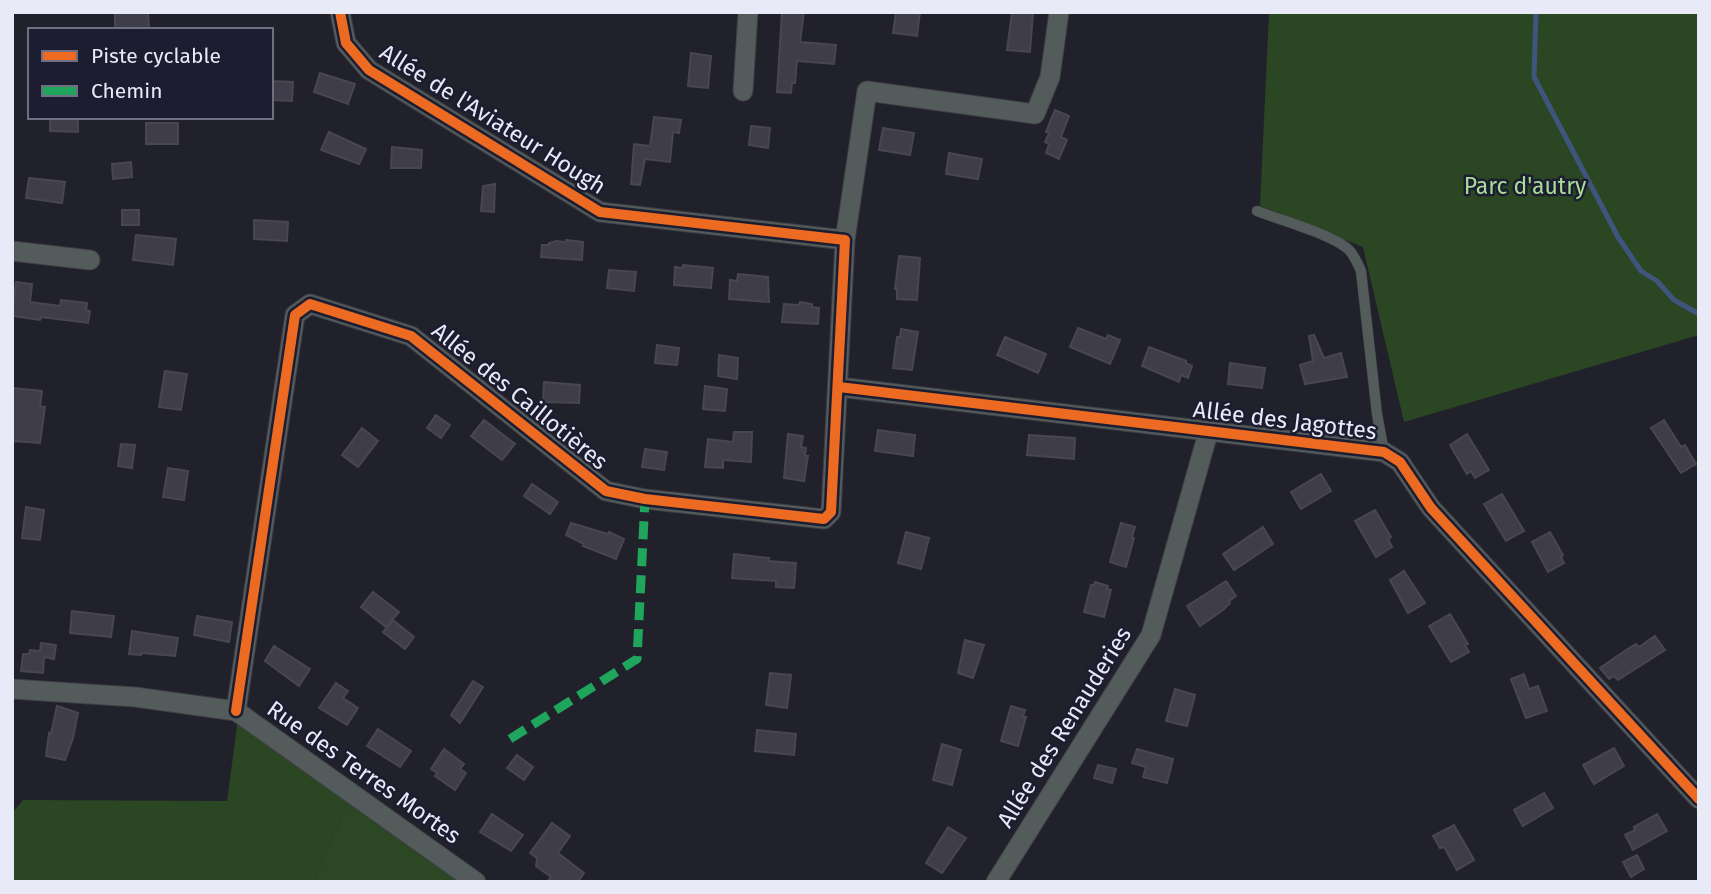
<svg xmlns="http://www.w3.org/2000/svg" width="1711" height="894" viewBox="0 0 1711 894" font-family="'Fira Sans',sans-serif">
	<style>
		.green { fill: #2b4623 }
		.forest { fill: #2c4724 }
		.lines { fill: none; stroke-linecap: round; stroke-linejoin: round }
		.stream { stroke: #3f557e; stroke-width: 5 }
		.building { fill: #3f3d4a; stroke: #484750; stroke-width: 2 }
		.lane-casing { stroke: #3e3e47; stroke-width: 11 }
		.street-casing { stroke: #3e3e47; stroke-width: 21 }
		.lane { stroke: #535c5b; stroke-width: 10 }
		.street { stroke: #535c5b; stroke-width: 19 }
		.quiet { stroke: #20a55d; stroke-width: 9; stroke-dasharray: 18 9; stroke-linecap: butt }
		.cycleway-casing { stroke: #1c1d30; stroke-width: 15 }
		.cycleway { stroke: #ed6a23; stroke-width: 10 }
		.labels { text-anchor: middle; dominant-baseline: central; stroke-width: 5; stroke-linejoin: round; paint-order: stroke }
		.street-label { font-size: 23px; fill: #e9eaf8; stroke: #1c1d30 }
		.park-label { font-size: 23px; fill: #a8dc97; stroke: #1c1d30 }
	</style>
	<rect width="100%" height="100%" fill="#21212b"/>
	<path class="green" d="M1269,12H1699V335L1404,422L1363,247L1260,206Z
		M239,712L352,793L313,882H12V813L23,800L227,801Z"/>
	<path class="forest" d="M352,793L473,882H313Z"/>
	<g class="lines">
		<path class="stream" d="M1536,12L1534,77L1618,237L1641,271L1657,281L1674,300L1699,314"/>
	</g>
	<path class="building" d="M782,12H804L800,42L836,45L834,64L797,61L795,83H792L791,93L777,92Z
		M896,12H920L917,36L893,33Z
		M1012,12H1033L1030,52L1007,50Z
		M115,13H148L149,30H115Z
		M691,53L711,56L708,88L688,86Z
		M320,73L355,84L348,104L314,92Z
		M271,81L293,82L292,101L271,100Z
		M1055,110L1069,116L1061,137L1067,140L1059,159L1046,153L1049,144L1045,142L1049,133L1046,132Z
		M50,117H78V132L50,131Z
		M654,117L681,120L679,133L673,132L670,162L645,159L640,185L631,184L634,144L650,146Z
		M146,123H178V144H146Z
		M751,126L770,128L768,148L749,145Z
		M883,128L914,133L910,155L879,150Z
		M329,132L366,149L359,164L321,150Z
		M392,147L422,150L421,168H391Z
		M949,153L982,159L978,179L946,174Z
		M131,162L132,177L113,179L112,164Z
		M29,178L65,182L62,203L26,198Z
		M495,184L494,212L481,211L483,186Z
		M122,210H139V225H122Z
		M254,220L288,222L287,241L254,239Z
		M136,235L176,239L173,265L133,260Z
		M566,240L583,242L582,260L541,257L542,245H548L549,243L556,241L566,242Z
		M899,256L920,258L917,300L897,299V289H895Z
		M683,265L713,268L711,288L674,285L675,267L682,268Z
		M609,270L636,272L634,291L607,288Z
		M738,274L768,277L769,302L729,299L730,280L737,281Z
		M16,282L32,284L30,302L60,306L61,300L87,303L86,310L90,311L88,323L41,317L40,320L12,316Z
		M800,302L812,304V307L819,308L818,324L782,322L784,304L799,305Z
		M1078,328L1106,339L1108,335L1120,340L1110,364L1070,347Z
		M901,329L918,332L912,370L893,368L897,337H900Z
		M1314,335L1324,358L1341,353L1347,377L1305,384L1300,365L1313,361L1309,336Z
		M1005,337L1046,354L1038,373L997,355Z
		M657,345L679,348L677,365L655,363Z
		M1149,347L1186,361V363L1192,366L1188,378L1181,375L1179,382L1142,366Z
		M719,355L738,358L737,379L718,376Z
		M1230,363L1265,368L1262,388L1228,384Z
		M165,371L187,374L181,410L159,407Z
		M544,382L580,385L579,403L543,402Z
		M705,386L727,389L725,411L703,409Z
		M12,388L42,391L40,406L45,407L40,443L12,441Z
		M436,415L450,425L441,438L427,428Z
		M484,420L515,444L502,460L471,436Z
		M1664,420L1681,447L1685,445L1696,464L1681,473L1651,428Z
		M362,428L378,441L358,467L342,455Z
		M878,430L915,435L913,456L875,451Z
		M734,432H752L751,462L723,460V468L705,467L708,439L733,442Z
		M788,434L803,436L801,447L806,448L805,456H808L804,481L784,478Z
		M1467,434L1489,470L1475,478L1471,471L1467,474L1450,445Z
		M1029,435L1075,438L1074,459L1027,455Z
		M121,444L135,445L132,468L118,466Z
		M645,449L667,452L664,470L642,467Z
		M168,468L188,471L184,500L163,497Z
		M1321,474L1331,491L1301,509L1291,492Z
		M532,484L558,502L550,514L524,496Z
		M1502,494L1524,531L1506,541L1484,504Z
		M26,507L44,510L40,540L22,538Z
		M1375,510L1391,537L1388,539L1392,547L1376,557L1355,521Z
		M571,523L608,534L609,532L624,539L616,559L583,546L584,544L566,535Z
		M1121,523L1135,527L1132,537L1134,538L1126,567L1110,562Z
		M1263,527L1273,544L1234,570L1223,554Z
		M906,532L929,538L921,569L898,563Z
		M1550,532L1563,555L1561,557L1564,563L1548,572L1532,542Z
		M734,554L769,558L768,561L796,563L794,588L776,587V581L732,578Z
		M1404,571L1425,603L1408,613L1390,580Z
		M1226,581L1236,596L1229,601L1230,603L1223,610L1200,626L1187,606Z
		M1095,582L1108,586L1107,589L1111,590L1104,617L1084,612L1091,585H1094Z
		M373,592L399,612L386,627L361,607Z
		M72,611L114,616L111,637L70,633Z
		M1450,614L1468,644L1465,645L1469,652L1451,662L1429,626Z
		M197,616L232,622L229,642L194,635Z
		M393,620L414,637L405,649L383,632Z
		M132,631L178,638L175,656L141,653V655L129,654Z
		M1655,636L1665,650L1618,680L1614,676L1609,679L1600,668L1626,650L1636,644L1639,647Z
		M965,640L984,645L973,678L958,673Z
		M41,643L56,645L54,659L44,657L43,673L21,671L23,654H29L30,650L40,651Z
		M274,646L310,669L299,686L265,661Z
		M770,673L791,675L787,708L766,705Z
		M1524,674L1529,689L1538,686L1547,711L1526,718L1511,679Z
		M473,681L483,687L460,723L451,715Z
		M336,683L348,691L343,698L358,708L347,725L319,708Z
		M1175,689L1195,695L1187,726L1166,721Z
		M57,706L78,713L73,738L65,760L46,756L49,733L51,734Z
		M1011,706L1025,710L1023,717H1026L1018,746L1001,741Z
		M378,729L411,751L400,767L367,746Z
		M757,730L796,734L794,755L755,751Z
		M942,744L961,750L952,785L933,780Z
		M1614,748L1624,766L1594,784L1583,765Z
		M444,749L464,764L460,769L466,773L455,790L435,776L437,773L431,769Z
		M1137,749L1173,759L1167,783L1143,777L1146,767L1132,763Z
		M517,755L533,767L524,780L507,768Z
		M1098,765L1116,769L1112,783L1094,778Z
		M1544,793L1553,808L1523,826L1514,810Z
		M492,814L523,835L511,851L480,832Z
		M1657,814L1667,831L1633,850L1625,835L1635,830L1634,827Z
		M552,823L570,836L558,853L584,873L578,882H547L551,877L536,866L537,858L530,853Z
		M1454,825L1474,860L1457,870L1444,847L1440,848L1433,836Z
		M948,827L966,838L942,873L926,863Z
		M1637,855L1644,869L1631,877L1623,862Z"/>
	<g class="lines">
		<g class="lane-casing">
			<path id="lane" d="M1257,211C1280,220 1335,235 1350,251C1355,257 1358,264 1361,271L1377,414L1384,452"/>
		</g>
		<g class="street-casing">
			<path id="street" d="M743,91L748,12
				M845,240L867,91L1035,114L1050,77L1059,12
				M12,251L90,260
				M839,387L1384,452L1400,462L1431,508L1699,799
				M12,689L135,697L236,711L476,882
				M236,711L295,315L310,304L411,336L606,491L645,499L824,519L831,512L845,240L600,212L369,70L346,43L340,12
				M996,882L1151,635L1208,433"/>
		</g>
		<use href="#lane" class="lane"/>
		<use href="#street" class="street"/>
		<path class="quiet" d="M510,739L637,659L645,499"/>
		<g class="cycleway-casing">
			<path id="cycleway" d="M839,387L1384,452L1400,462L1431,508L1699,799
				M236,711L295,315L310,304L411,336L606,491L645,499L824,519L831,512L845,240L600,212L369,70L346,43L340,12"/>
		</g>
		<use href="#cycleway" class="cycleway"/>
	</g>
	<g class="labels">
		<g class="street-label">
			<text transform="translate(493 119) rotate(32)">Allée de l'Aviateur Hough</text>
			<text transform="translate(520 396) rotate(39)">Allée des Caillotières</text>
			<text transform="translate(1285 420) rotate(7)">Allée des Jagottes</text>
			<text transform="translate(1064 727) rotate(-58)">Allée des Renauderies</text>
			<text transform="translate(364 772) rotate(35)">Rue des Terres Mortes</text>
		</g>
		<g class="park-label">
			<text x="1525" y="186">Parc d'autry</text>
		</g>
	</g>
	<rect width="1711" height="894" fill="none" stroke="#e9eaf8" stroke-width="28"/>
	<rect x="28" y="28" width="245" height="91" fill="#1c1d30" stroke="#6e6f80" stroke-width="2"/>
	<rect x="42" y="51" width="35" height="10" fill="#ed6a23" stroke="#6e6f80" stroke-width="2"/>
	<text x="91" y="63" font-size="21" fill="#e9eaf8">Piste cyclable</text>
	<rect x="42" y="86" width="35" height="10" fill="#20a55d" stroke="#6e6f80" stroke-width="2"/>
	<text x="91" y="98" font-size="21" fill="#e9eaf8">Chemin</text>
</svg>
